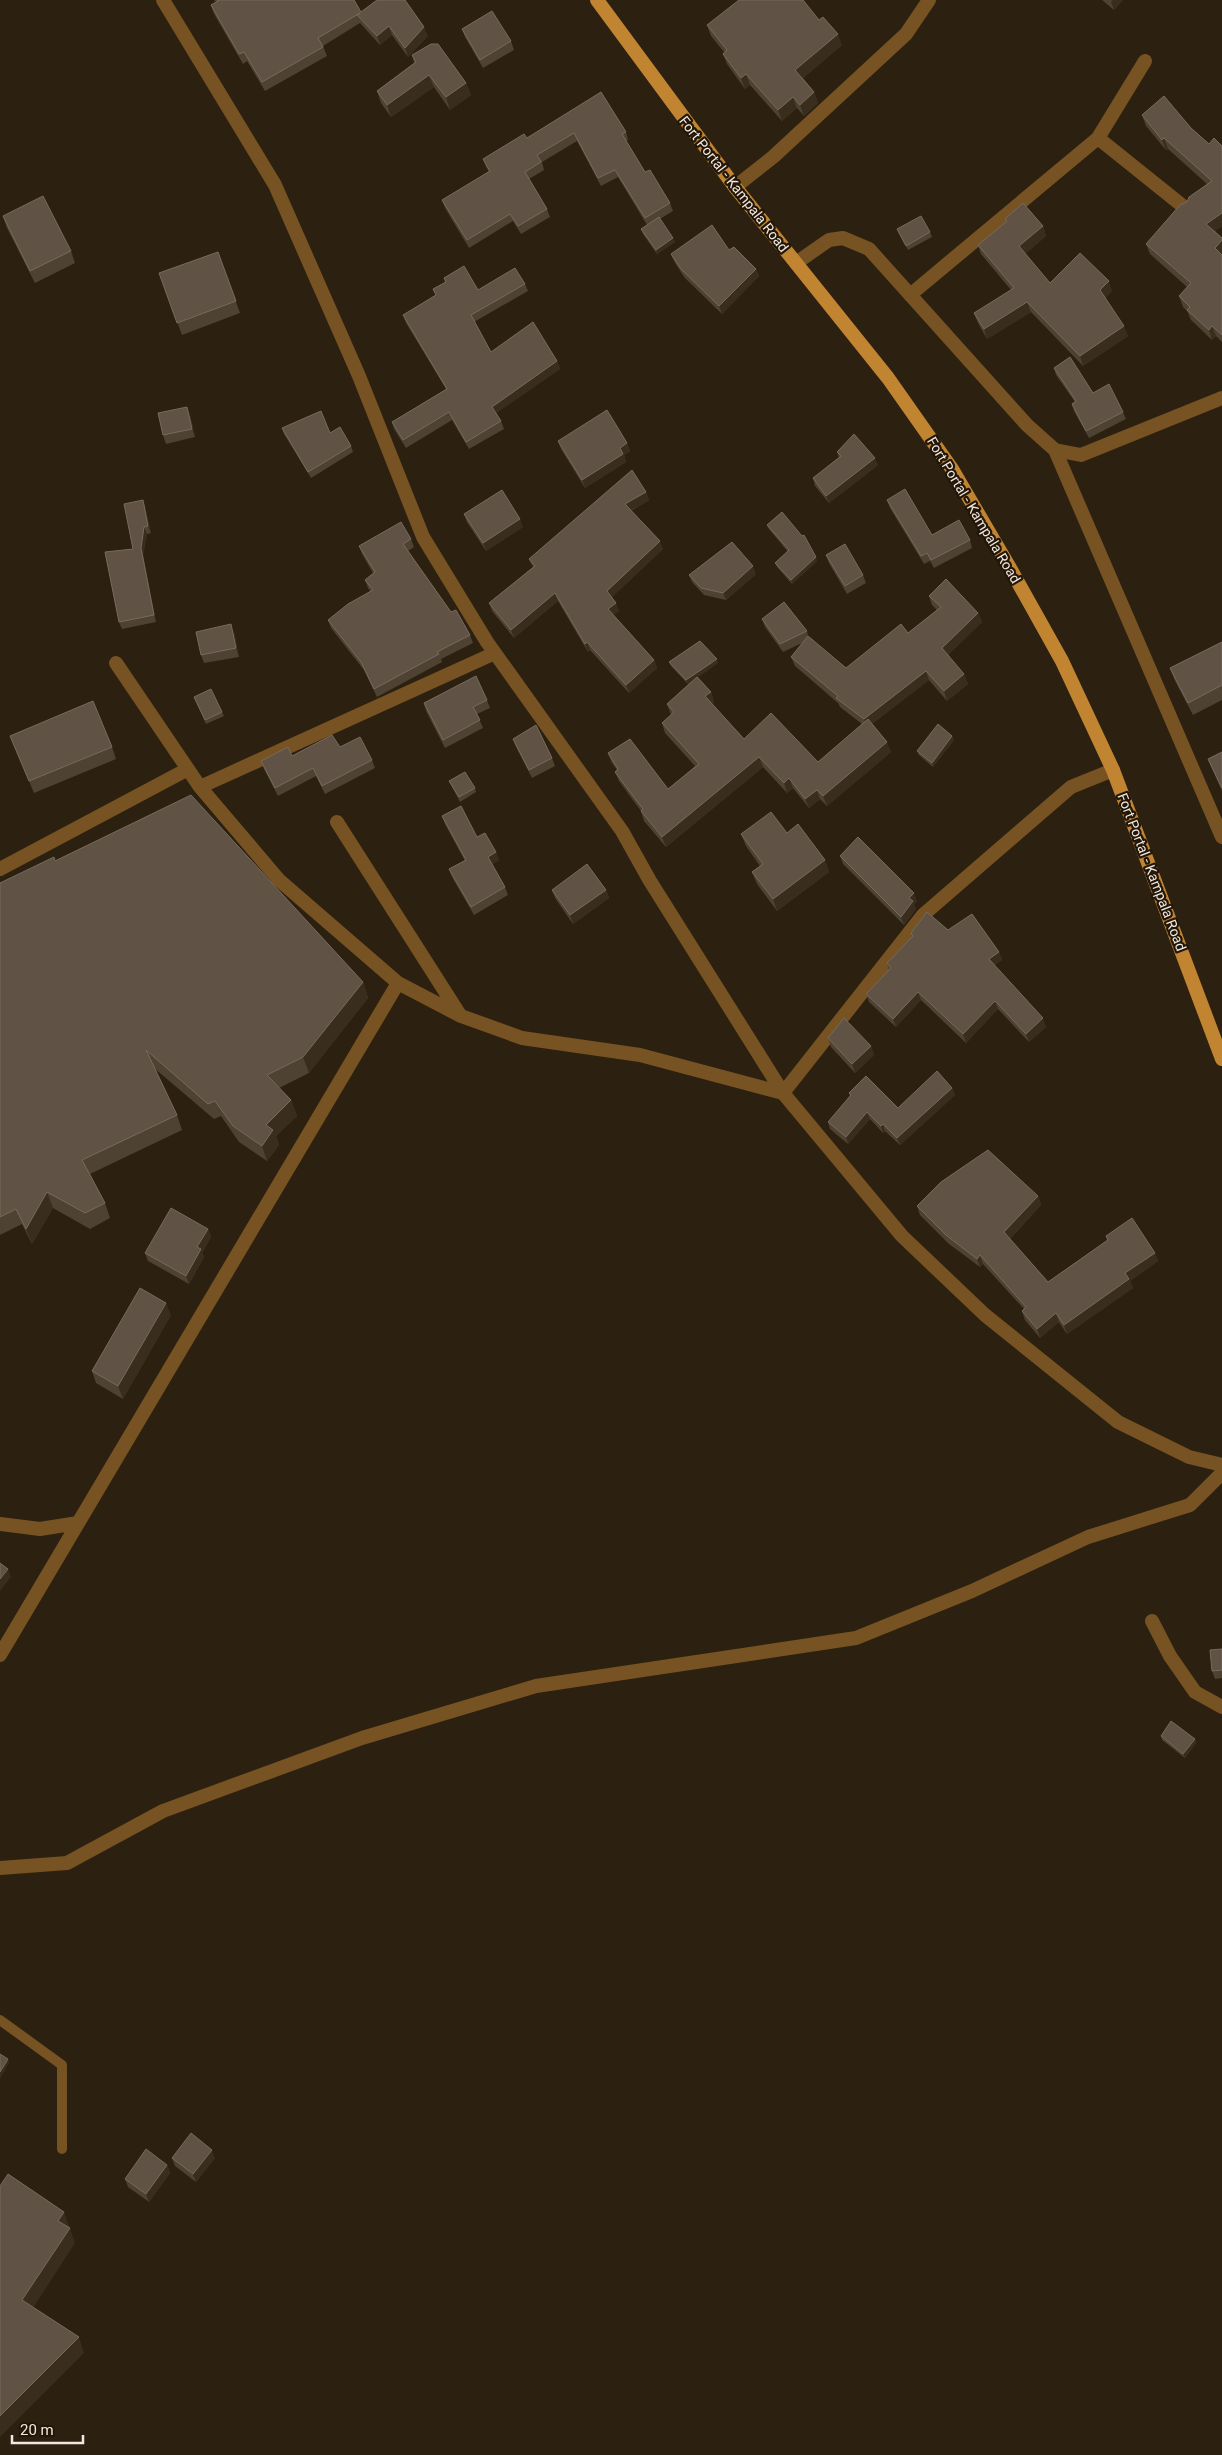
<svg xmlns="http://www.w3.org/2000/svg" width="1222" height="2455" viewBox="0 0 1222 2455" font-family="Roboto,sans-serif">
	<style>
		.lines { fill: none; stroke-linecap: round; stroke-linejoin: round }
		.service { stroke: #775222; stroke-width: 10 }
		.minor { stroke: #775222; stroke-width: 14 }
		.primary { stroke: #c18431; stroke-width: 14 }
		.wall { fill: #4e4232 }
		.shaded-wall { fill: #392d1d }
		.building { fill: #605345; stroke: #766b5d }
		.labels { text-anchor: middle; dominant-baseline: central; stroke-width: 4.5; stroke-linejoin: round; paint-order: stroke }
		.street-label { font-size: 14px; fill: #f1e8df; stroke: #221608 }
	</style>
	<rect width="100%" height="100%" fill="#2c2011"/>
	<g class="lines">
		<path class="service" d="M0,2020L62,2065V2149"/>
		<path class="minor" d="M163,0L275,185L359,376L423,537L487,642L622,831L650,881L783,1093L923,915L1071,787L1113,770
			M1098,138L1184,207
			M735,187L773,157L906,34L929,0
			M796,263L829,240L843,238L869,249L1027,425L1055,450L1081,455L1222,398
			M910,295L1098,138L1145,61
			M1055,450L1222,837
			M116,663L200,787L279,880L398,983L461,1016L522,1038L640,1055L783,1093L902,1236L985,1315L1118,1422L1189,1457L1222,1465
			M200,787L495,653
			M337,822L460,1015
			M0,869L188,769
			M0,1524L40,1529L78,1523
			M1152,1621L1170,1656L1195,1692L1222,1707
			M0,1655L398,983
			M0,1868L67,1863L163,1811L362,1738L536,1686L856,1638L972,1591L1088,1537L1190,1505L1222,1473"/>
		<path class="primary" d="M597,0L735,187L888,378L952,469L1010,568L1062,661L1113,770L1222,1059"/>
	</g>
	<path class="wall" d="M214,0H354L361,12L428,36L408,57L392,35L380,45L360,23L323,46L327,56L265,91L247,61L243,64L214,14L211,5L216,2Z
		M1102,0H1123L1114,10Z
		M819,20L842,45L803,78L814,92L818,103L804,116L797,108L782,121L750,85L745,89L727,64L723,54L724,52L711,36L707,25Z
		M462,29L511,41L514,50L483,68L465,37Z
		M412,55L466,83L471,95L450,110L434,87L391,117L381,103L377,91L414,63Z
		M601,92L626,132L628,140L626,141L645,172L670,203L673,211L660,219L675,242L657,254L643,234L641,229L647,225L618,177L601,186L577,141L542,162L544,170L529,179L547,209L550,217L521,234L513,221L469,248L445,208L442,200L489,172L486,167L483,159L527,138Z
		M1142,115L1191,128L1209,144L1222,146V226L1215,231L1222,238V342L1216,336L1212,340L1191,320L1187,311L1183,307L1179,296L1187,287L1150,254L1146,244L1187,202L1207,184L1168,149L1166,150L1146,126Z
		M3,216L71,251L75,263L35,283L7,228Z
		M1005,219L1043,226L1046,236L1025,254L1050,283L1112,291L1105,298L1128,336L1083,366L1031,312L987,339L978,323L974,313L1011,290L981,254L978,245L1006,222Z
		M897,229L930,232L932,237L908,250Z
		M729,250L756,269L759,276L722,314L684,277L674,261L671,254Z
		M218,252L240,313L182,335L159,273Z
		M444,278L478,290L525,284L528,291L474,322L491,352L557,361L560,369L496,413L501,421L504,429L469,449L452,420L406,448L394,429L392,422L446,389L406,323L403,315L436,296L433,289L445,282Z
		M1054,368L1123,412L1126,419L1089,438L1074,411L1072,404L1075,402L1056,375Z
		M190,415L195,437L166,444L163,435Z
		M282,428L330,433L351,446L353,452L311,478L284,434Z
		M558,441L627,443L630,451L624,455L626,462L585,488L561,449Z
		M837,452L878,465L829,503L815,486L813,478L839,458Z
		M646,492L649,500L631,511L663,549L612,597L619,611L613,615L654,660L657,668L629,693L590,650L588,652L558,601L514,638L492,611L489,603L533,567L529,559Z
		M143,500L145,507L151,533L147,534L143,555L156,622L122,629L119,622Z
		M887,500L932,535L970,540L972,548L934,568L930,561L924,564L890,508Z
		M464,514L523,527L486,551L467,522Z
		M767,525L817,561L792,584L777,567L775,563L788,552L769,529Z
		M411,539L414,547L408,551L451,612L470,635L473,643L441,659L442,662L377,697L364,670L331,628L328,620L370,591L368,588L365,580L373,573L362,554L359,546Z
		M826,555L863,575L866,583L847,594L829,563Z
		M756,574L726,600L704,595L692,582L689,575Z
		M929,596L978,613L982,622L948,655L964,674L968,684L947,701L929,680L872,724L891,752L827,806L820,799L809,808L793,788L787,793L763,767L666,847L644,821L641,811L619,781L615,772L617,770L612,763L608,753L668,789L695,766L665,733L662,723L671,715L667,704L692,681L688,684L671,666L669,662L718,663L698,677L711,692L714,702L712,704L744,739L818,762L862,724L840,707L838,703L795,666L791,657L802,643L783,652L765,627L762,619L807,631L808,636L846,668L908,633L937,610L932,605Z
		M234,632L239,657L204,663L201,655Z
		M1222,642V700L1193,715L1175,681L1170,668Z
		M487,700L490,708L477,714L483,728L445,748L426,711L424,703Z
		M196,701L222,712L224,716L206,724Z
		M10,736L112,747L116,759L34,793Z
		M952,736L954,740L933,767L919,755L917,751Z
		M513,739L552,758L555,766L532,778L516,747Z
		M340,747L372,760L375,768L325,794L316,776L278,796L264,769L261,761L292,756Z
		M1222,752V791L1213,771L1208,759Z
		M449,781L475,788L476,792L460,802L451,785Z
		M442,816L477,837L496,852L499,860L492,864L505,887L508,895L474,915L452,877L449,869L465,861L445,824Z
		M787,833L825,860L829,872L777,911L757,884L752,872L760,866L746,846L741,834Z
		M840,856L917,901L914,904L916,909L904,925L843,864Z
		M55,861L363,982L368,998L309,1073L279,1088L291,1100L297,1116L276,1136L279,1145L267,1161L239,1142L221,1116L214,1119L154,1068L177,1115L182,1130L90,1174L105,1203L110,1218L90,1229L53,1208L32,1244L22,1224L0,1235V883Z
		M552,890H606L609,898L573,924L555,898Z
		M948,930L999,952L1002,960L994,965L1046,1027L1029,1042L998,1009L966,1043L921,1000L896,1027L869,1002L866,994L889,970L887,963L912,937L911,934Z
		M828,1038L871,1046L874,1055L855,1073L831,1047Z
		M952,1088L955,1095L900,1145L885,1131L883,1133L870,1119L848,1144L830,1129L828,1122L850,1096L849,1093L898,1108Z
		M1038,1196L1041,1205L1010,1239L1048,1282L1107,1240L1106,1236L1155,1253L1158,1261L1130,1281L1133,1288L1067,1334L1059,1322L1040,1338L1025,1320L1022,1311L1024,1309L983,1264L980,1267L949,1244L920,1215L917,1206Z
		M208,1229L211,1237L202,1253L204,1257L189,1284L148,1261L145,1253Z
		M171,1315L123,1399L96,1383L92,1371Z
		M1222,1649V1678L1215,1679L1212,1671Z
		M1161,1736L1195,1739L1196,1743L1185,1758L1162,1740Z
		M172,2158H215L196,2182L175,2166Z
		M167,2165L170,2173L149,2202L128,2187L125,2179Z"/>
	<path class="shaded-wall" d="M1113,0H1123L1114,10L1111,2Z
		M389,26L392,35L380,45L377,36Z
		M424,27L428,36L408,57L405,48Z
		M838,34L842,45L799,81L795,70Z
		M746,74L750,85L745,89L741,78Z
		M429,75L434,87L391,117L387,105Z
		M466,83L471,95L450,110L446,97Z
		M814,92L818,103L804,116L800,105Z
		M793,97L797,108L782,121L778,110Z
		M1164,138L1168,149L1166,150L1162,140Z
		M1222,213V226L1210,235L1206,224Z
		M1043,226L1046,236L1023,256L1019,246Z
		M673,238L675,242L657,254L656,250Z
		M1222,240V255L1215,248Z
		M756,269L759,276L722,314L719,306Z
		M1109,281L1112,291L1104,300L1100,290Z
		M1027,302L1031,312L987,339L984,329Z
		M1124,326L1128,336L1083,366L1080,356Z
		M1212,326L1216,336L1212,340L1209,330Z
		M557,361L560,369L495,414L492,407Z
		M187,407L190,415L195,437L192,429Z
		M627,443L630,451L624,455L626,462L585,488L582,480L620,448Z
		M875,458L878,465L829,503L826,496Z
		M646,492L649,500L628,512L625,504Z
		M143,500L145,507L151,533L148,526Z
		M520,519L523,527L486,551L483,543Z
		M144,527L147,534L143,555L156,622L154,615L141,548Z
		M660,541L663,549L610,599L607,591Z
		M816,557L817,561L792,584L791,580Z
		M753,566L756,574L726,600L723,593Z
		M555,593L558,601L514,638L511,630Z
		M616,603L619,611L611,617L608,609Z
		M978,613L982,622L945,658L942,648Z
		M231,624L234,632L239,657L236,648Z
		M587,642L590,650L588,652L585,644Z
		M717,659L718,663L688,684L686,680Z
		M654,660L657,668L629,693L626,685Z
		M926,671L929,680L867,728L864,719Z
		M964,674L968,684L947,701L944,691Z
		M711,692L714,702L709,706L705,696Z
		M952,736L954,740L933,767L932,763Z
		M887,742L891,752L827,806L823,796Z
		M759,757L763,767L666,847L662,837Z
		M789,778L793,788L787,793L784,783Z
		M817,790L820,799L809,808L805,799Z
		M496,852L499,860L491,865L488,857Z
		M825,860L829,872L777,911L773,899Z
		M606,890L609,898L573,924L570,915Z
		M914,893L917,901L914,904L916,909L904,925L901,917L909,898Z
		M999,952L1002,960L992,967L989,959Z
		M363,982L368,998L309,1073L303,1057Z
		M918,992L921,1000L896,1027L893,1019Z
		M995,1001L998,1009L966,1043L963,1034Z
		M1043,1018L1046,1027L1029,1042L1026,1034Z
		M871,1046L874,1055L855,1073L852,1064Z
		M952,1088L955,1095L900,1145L897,1138Z
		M291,1100L297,1116L276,1136L279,1145L267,1161L262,1146L266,1125Z
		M867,1112L870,1119L848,1144L846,1137Z
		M883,1124L885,1131L883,1133L881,1126Z
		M47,1192L53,1208L32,1244L26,1229Z
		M1038,1196L1041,1205L1008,1241L1004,1232Z
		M208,1229L211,1237L202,1253L204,1257L189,1284L186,1276L197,1247Z
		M1155,1253L1158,1261L1130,1281L1133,1288L1067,1334L1064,1325L1125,1273Z
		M980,1255L983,1264L980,1267L977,1259Z
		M166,1303L171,1315L123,1399L118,1386Z
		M1056,1313L1059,1322L1040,1338L1037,1329Z
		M8,1569L11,1577L0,1591V1579Z
		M1195,1739L1196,1743L1185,1758L1183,1754Z
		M8,2059L9,2063L0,2079V2072Z
		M212,2150L215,2158L196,2182L193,2174Z
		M167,2165L170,2173L149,2202L146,2194Z
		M64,2212L75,2243L28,2316L22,2300L58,2221Z
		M79,2337L84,2353L0,2437V2416Z"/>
	<path class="building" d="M217,0H354L361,12L377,0H405L424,27L405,48L389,26L377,36L357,15L360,13L318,38L323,47L262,82L244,52L239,54L211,5L218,1Z
		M739,0H803L819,20L823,17L838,34L795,70L814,92L800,105L793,97L778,110L746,74L741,78L723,54L727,50L707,25Z
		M492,11L511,41L480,60L462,29Z
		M431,44H438L466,83L446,97L429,75L387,105L377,91L416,62L412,55Z
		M601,92L626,132L622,134L645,172L650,170L670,203L645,218L615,170L598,178L574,133L537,155L541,162L525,172L547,209L518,226L510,214L467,240L442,200L490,171L483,159L524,134L527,138Z
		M1164,96L1191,128L1209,144L1214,138L1222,146V213L1206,224L1222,238V240L1215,248L1222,255V335L1212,326L1209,330L1187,310L1190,307L1179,296L1191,283L1146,244L1180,205L1187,202L1189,197L1212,181L1164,138L1162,140L1142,115Z
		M43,196L71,251L30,271L3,216Z
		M1023,203L1043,226L1019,246L1050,283L1080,253L1109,281L1100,290L1124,326L1080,356L1027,302L984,329L974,313L1014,288L978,245L1007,221L1005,219Z
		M921,216L930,232L906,246L897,229Z
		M659,217L673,238L656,250L641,229Z
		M712,225L729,250L734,247L756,269L719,306L681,269L671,254Z
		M218,252L236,301L177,323L159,273Z
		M464,266L478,290L515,268L525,284L471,315L491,352L533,322L557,361L492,407L501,421L466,442L449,412L403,440L392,422L447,389L403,315L436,295L433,289L446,282L444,278Z
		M1070,357L1093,393L1109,384L1123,412L1086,431L1072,404L1076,401L1054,368Z
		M187,407L192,429L163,435L158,413Z
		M607,410L627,443L620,448L623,454L582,480L558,441Z
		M321,411L330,433L340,427L351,446L308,472L282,428Z
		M854,434L875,458L826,496L813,478L841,456L837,452Z
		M632,470L646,492L625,504L660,541L607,591L616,603L608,609L654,660L626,685L587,642L585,644L555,593L511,630L489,603L535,566L529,559Z
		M905,489L932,535L959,520L970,540L931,560L927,553L921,556L887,500Z
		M502,490L520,519L483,543L464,514Z
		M143,500L148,526L144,527L141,548L154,615L119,622L105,552L133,549L124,504Z
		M782,512L802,536L804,535L816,557L791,580L775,563L789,550L767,525Z
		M401,522L411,539L403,544L451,612L456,610L470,635L437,652L439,654L374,689L361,662L328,620L348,604L373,590L365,580L375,572L359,546Z
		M732,542L753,566L723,593L701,588L689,575Z
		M845,544L863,575L845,586L826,555Z
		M946,579L978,613L942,648L964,674L944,691L926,671L864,719L836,698L838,696L791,657L808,636L846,668L901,624L908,633L941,607L929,596Z
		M784,602L807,631L780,644L762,619Z
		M231,624L236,648L201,655L196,632Z
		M700,641L717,659L686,680L669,662Z
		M1222,642V685L1188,703L1170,668Z
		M476,676L487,700L473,707L480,720L443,740L424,703Z
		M697,677L711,692L705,696L744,739L771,713L818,762L868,719L887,742L823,796L817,790L805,799L789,778L784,783L759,757L662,837L641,811L643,809L615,772L618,769L608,753L630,739L668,789L699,764L662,723L674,712L667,704Z
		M211,689L222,712L205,720L194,697Z
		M93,701L112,747L29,781L10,736Z
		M938,724L952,736L932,763L917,751Z
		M536,725L552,758L529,770L513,739Z
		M332,735L340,747L360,737L372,760L322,786L313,768L275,788L261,761L288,747L292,756Z
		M1222,752V788L1208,759Z
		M465,772L475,788L459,797L449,781Z
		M191,795L363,982L303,1057L267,1075L291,1100L266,1125L273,1130L262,1146L233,1126L215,1101L208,1104L146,1050L177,1115L82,1160L105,1203L85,1213L47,1192L26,1229L16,1209L0,1217V883L54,857L55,861Z
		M461,806L477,837L485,833L496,852L488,857L505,887L471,907L449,869L466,860L442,816Z
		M771,812L787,833L798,824L825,860L773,899L752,872L763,864L741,834Z
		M858,837L914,893L909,898L913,901L901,917L840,856Z
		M587,864L606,890L570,915L552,890Z
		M927,912L948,930L972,914L999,952L989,959L1043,1018L1026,1034L995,1001L963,1034L918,992L893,1019L866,994L891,968L887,963L913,936L911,934L913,930Z
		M844,1018L871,1046L852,1064L828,1038Z
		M937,1071L952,1088L897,1138L883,1124L881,1126L867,1112L846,1137L828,1122L851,1095L849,1093L866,1076L898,1108Z
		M988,1150L1038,1196L1004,1232L1048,1282L1108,1240L1106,1236L1132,1218L1155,1253L1125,1273L1129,1279L1064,1325L1056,1313L1037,1329L1022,1311L1026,1307L980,1255L977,1259L946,1235L917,1206L941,1182Z
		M171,1208L208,1229L197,1247L201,1249L186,1276L145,1253Z
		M140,1288L166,1303L118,1386L92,1371Z
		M0,1563L8,1569L0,1579Z
		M1222,1649V1670L1212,1671L1210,1650Z
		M1171,1721L1195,1739L1183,1754L1161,1736Z
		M0,2054L8,2059L0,2072Z
		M191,2133L212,2150L193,2174L172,2158Z
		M146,2149L167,2165L146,2194L125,2179Z
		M8,2174L64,2212L58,2221L70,2228L22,2300L79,2337L0,2416V2186Z"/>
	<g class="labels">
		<g class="street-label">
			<text transform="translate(734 184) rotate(52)">Fort Portal - Kampala Road</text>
			<text transform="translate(974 510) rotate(59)">Fort Portal - Kampala Road</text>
			<text transform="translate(1152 872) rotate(69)">Fort Portal - Kampala Road</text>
		</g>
	</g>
	<path d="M12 2435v8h71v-8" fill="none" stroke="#f1e8df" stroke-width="2.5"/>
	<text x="20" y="2435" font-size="15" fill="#f1e8df" stroke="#221608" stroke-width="4" paint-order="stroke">20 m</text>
</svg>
